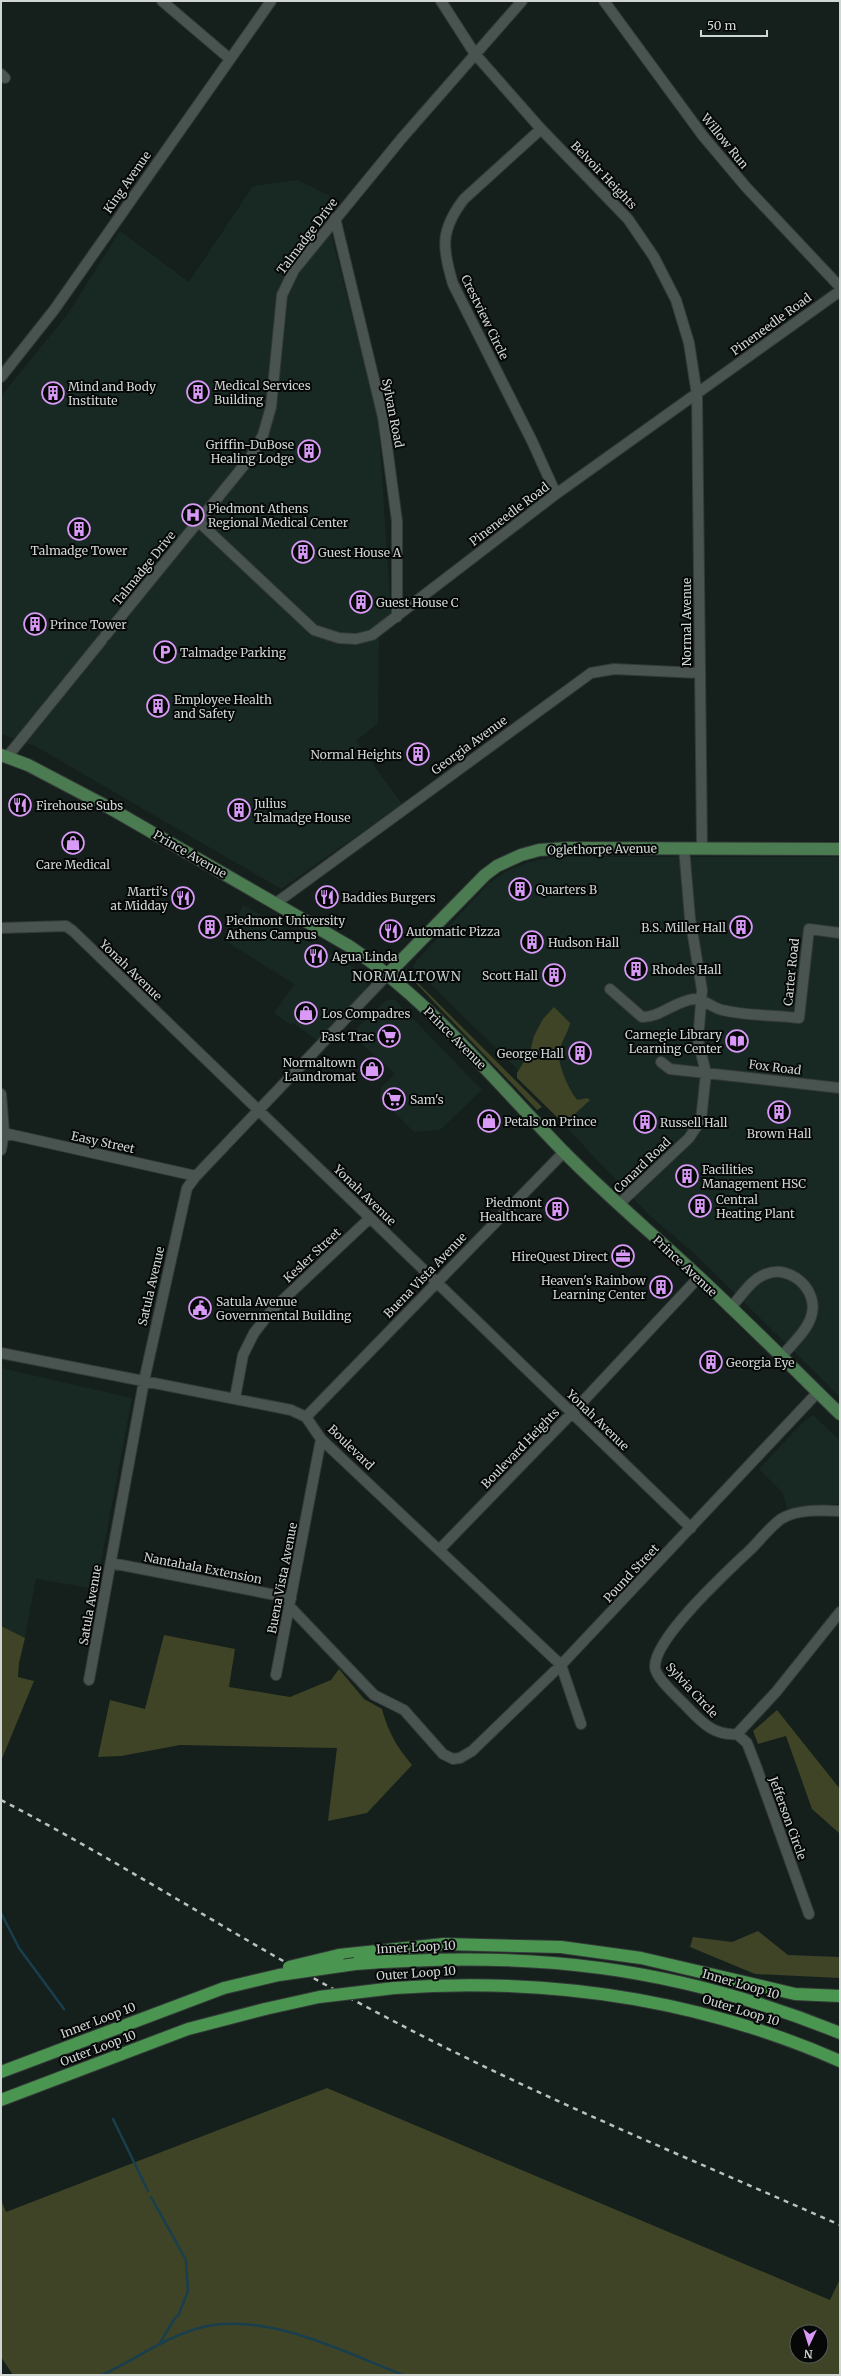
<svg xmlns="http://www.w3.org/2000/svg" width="841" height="2376" viewBox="0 0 841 2376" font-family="Merriweather,serif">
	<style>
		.built { fill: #182924 }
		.green { fill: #3e4425; fill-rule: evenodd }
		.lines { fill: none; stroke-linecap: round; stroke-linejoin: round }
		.stream { stroke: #193f4f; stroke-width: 2.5 }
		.minor-casing { stroke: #343a37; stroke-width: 12 }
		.major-casing { stroke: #343a37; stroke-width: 14 }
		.highway-casing { stroke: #343a37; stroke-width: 14 }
		.minor { stroke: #495350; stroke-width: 10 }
		.major { stroke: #4a7b51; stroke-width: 12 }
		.highway { stroke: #4a9651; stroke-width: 12 }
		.rail { stroke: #bbc1bf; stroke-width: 2.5; stroke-dasharray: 5 5; stroke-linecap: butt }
		.highway-bridge-casing { stroke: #343a37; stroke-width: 14; stroke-linecap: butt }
		.highway-bridge { stroke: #4a9651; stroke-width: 12 }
		.labels { text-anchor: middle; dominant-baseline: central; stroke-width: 4; stroke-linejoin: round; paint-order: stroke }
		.street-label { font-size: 12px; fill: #d0d6d4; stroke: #050807 }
		.poi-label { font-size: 12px; fill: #d0d6d4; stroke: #050807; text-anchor: start }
		.neighbourhood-label { font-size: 13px; letter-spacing: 1px; fill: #c2ceca; stroke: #050807 }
	</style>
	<rect width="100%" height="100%" fill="#151f1c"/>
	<path class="built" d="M298,180L330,196L327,218L378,417L391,613L379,638L378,723L356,741L402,804L281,889L35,746L1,734V396L67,315L120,231L189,282L253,186Z
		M555,857H840V1397L696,1255L649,1215L564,1125L569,1120L413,967L416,961L489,883L509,870L529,862Z
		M243,905L369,976L365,995L319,1042L293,1023L291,1025L274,1013L294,984L227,942Z
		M386,1000H395L482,1090L440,1130L414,1132L380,1098L381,1087L395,1074L351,1034Z
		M1,1368L132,1398L96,1589L36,1579L25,1638L1,1626Z
		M813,1415L840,1441V1502L837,1504L787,1509L783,1493L759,1469L801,1424Z"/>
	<path class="green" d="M415,980L542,1107L537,1110L414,981Z
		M554,1007L570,1023C568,1034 559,1044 559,1055C558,1065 571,1095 578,1100L587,1098L590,1100L564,1124L517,1078V1073L530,1052L534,1036L543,1019Z
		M1,1626L25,1638L19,1663L18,1677L34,1681L1,1761Z
		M164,1635L235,1649L229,1687L290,1697L331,1680L339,1669L364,1699L382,1709C388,1732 397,1747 412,1765L367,1813L328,1821L337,1748L180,1745L121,1756L98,1757L110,1700L145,1709Z
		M777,1710L840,1789V1837L839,1833L812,1809L786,1736L758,1744L753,1731Z
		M758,1931L788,1955L840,1957V1978L755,1974L690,1947L693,1937L732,1942Z
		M327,2088L830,2300L840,2279V2375H13L1,2357V2200L6,2212ZM797,2332H821V2356H797Z"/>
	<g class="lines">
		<path class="stream" d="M1,1913L19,1948L64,2009
			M113,2119L148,2191
			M151,2197L186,2260L188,2291L178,2316L175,2318L160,2343
			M102,2375C136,2359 167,2336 203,2327C268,2312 344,2352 403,2375"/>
		<g class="minor-casing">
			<path id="minor" d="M162,1L230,59
				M441,1L475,54L541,129L628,219L654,257L676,300L689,343L697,395L702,848
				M604,1L703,136L746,187L840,287
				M1,74L5,78
				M541,129L464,199C440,230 442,248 453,284L532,441L556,494
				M335,218L383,417L397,521V617
				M1,377L54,310L271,1
				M199,522L314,630L339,638L356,639L372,635L556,494L840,291
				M105,636L250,458L263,435L271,407L282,295L294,270L402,138L522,1
				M7,757L102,640
				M276,903L591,673L614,669L699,673
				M1,928L66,926L73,931L691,1528
				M610,989L642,1017C659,1018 675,1001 694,999C704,999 713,1008 722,1010C747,1016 774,1015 799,1018L809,929L840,933
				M661,1062L670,1069L840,1088
				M1,1094L4,1133L1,1150
				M4,1133L196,1176
				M619,1204L689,1138L701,1120L706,1073L698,1041L702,990L690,918L684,848
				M730,1308C741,1297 751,1279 766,1274C791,1264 820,1291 811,1317C806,1332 791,1345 781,1357
				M1,1353L291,1410L306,1417L321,1439L561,1665L581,1724
				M235,1398L243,1355L254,1333L272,1310L370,1218
				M306,1417L564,1152
				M840,1511C822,1510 797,1509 781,1519C770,1527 760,1540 751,1549C729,1570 654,1638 655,1667C655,1678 681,1700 689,1709C703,1724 716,1736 737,1734L776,1692L840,1612
				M440,1549L572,1413L699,1277
				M111,1563L291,1598
				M290,1607L374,1695L404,1710L443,1754L453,1759L460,1758L472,1751L561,1665L818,1392
				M276,1675L321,1439
				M89,1680L144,1381L187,1188L196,1176L388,974
				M737,1734L747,1743L756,1766L809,1914"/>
		</g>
		<g class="major-casing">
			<path id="major" d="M1,755L28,765L108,807L349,946C431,1002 494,1080 563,1151C606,1195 653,1234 698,1276C746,1321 793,1368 840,1414
				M388,974L485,875L497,866L521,855L539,850L568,848L840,849"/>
		</g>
		<g class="highway-casing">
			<path id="highway" d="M339,1955L444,1944L561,1947L641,1958L795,1994L840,1996
				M355,1964C531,1950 675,1966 840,2033
				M394,1988C548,1977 699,1999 840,2061
				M1,2072L224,1988
				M1,2100L188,2029L265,2009"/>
		</g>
		<use href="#minor" class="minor"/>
		<use href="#major" class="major"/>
		<use href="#highway" class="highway"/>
		<path class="rail" d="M1,1800C130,1867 251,1947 380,2014C529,2093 686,2157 840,2225"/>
		<g class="highway-bridge-casing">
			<path id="highway-bridge" d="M289,1967L339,1955
				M224,1988L279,1975L355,1964
				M265,2009L319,1997L394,1988"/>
		</g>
		<use href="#highway-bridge" class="highway-bridge"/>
	</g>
	<defs>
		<g id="building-ring" transform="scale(1.15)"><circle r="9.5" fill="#050807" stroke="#d99af7" stroke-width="1.5"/><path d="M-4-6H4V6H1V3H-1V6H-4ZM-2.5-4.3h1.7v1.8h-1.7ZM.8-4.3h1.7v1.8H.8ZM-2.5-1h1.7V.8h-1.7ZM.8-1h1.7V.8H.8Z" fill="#d99af7"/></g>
		<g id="hospital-ring" transform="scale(1.15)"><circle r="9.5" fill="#050807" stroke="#d99af7" stroke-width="1.5"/><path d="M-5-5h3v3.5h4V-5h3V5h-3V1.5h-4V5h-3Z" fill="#d99af7"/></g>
		<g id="parking-ring" transform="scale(1.15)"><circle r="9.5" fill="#050807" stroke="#d99af7" stroke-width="1.5"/><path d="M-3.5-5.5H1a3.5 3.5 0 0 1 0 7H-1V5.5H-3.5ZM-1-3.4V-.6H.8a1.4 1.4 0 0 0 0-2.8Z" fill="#d99af7"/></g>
		<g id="restaurant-ring" transform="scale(1.15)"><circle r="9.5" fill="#050807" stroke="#d99af7" stroke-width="1.5"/><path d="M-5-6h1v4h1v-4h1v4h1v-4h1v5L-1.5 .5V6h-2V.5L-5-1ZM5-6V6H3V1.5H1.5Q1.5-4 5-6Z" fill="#d99af7"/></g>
		<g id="shop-ring" transform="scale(1.15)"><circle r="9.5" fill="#050807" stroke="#d99af7" stroke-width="1.5"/><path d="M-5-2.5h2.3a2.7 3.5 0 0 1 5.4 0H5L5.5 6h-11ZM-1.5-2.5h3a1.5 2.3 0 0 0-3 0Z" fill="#d99af7"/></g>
		<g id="supermarket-ring" transform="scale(1.15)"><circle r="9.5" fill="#050807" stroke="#d99af7" stroke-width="1.5"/><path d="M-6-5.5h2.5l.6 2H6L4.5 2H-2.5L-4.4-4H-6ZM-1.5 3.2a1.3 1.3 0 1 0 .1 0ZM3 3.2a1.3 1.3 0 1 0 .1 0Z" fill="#d99af7"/></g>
		<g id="library-ring" transform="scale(1.15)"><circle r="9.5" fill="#050807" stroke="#d99af7" stroke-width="1.5"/><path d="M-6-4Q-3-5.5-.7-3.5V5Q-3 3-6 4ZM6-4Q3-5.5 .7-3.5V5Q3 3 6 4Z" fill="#d99af7"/></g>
		<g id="office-ring" transform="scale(1.15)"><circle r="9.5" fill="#050807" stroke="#d99af7" stroke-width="1.5"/><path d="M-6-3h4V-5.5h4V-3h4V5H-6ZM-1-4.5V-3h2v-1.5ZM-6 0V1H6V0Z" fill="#d99af7"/></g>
		<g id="civic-ring" transform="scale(1.15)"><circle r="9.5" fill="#050807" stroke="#d99af7" stroke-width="1.5"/><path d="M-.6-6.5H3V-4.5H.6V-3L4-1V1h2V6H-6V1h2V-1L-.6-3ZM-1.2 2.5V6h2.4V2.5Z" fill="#d99af7"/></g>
	</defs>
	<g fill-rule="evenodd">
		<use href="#building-ring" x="198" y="392"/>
		<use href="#building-ring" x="53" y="393"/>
		<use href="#building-ring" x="309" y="451"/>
		<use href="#hospital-ring" x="193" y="515"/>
		<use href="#building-ring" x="79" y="529"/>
		<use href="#building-ring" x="303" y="552"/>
		<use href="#building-ring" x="361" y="602"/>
		<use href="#building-ring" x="35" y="624"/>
		<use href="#parking-ring" x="165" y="652"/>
		<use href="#building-ring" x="158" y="706"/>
		<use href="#building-ring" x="418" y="754"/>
		<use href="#restaurant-ring" x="20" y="805"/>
		<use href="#building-ring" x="239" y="810"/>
		<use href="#shop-ring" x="73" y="843"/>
		<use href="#building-ring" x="520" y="889"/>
		<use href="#restaurant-ring" x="327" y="897"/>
		<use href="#restaurant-ring" x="183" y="898"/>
		<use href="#building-ring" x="210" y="927"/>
		<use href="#building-ring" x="741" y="927"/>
		<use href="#restaurant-ring" x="391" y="931"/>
		<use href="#building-ring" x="532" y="942"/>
		<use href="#restaurant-ring" x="316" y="956"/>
		<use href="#building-ring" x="636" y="969"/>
		<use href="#building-ring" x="554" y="975"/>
		<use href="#shop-ring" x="306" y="1013"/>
		<use href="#supermarket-ring" x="389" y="1036"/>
		<use href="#library-ring" x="737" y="1041"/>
		<use href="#building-ring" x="580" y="1053"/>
		<use href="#shop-ring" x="372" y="1069"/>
		<use href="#supermarket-ring" x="394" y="1099"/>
		<use href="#building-ring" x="779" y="1112"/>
		<use href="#shop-ring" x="489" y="1121"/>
		<use href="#building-ring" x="645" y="1122"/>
		<use href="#building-ring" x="687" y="1176"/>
		<use href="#building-ring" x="700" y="1206"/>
		<use href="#building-ring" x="557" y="1209"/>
		<use href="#office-ring" x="623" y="1256"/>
		<use href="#building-ring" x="661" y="1287"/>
		<use href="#civic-ring" x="200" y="1308"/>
		<use href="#building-ring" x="711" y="1362"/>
	</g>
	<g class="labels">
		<g class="street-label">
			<text transform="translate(725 141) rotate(51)">Willow Run</text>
			<text transform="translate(604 175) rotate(46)">Belvoir Heights</text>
			<text transform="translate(127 182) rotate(-55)">King Avenue</text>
			<text transform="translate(307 236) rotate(-53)">Talmadge Drive</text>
			<text transform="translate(485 317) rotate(64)">Crestview Circle</text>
			<text transform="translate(771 324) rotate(-36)">Pineneedle Road</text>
			<text transform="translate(393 413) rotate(79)">Sylvan Road</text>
			<text transform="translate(509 514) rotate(-37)">Pineneedle Road</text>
			<text transform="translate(144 568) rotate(-51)">Talmadge Drive</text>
			<text transform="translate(686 622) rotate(-90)">Normal Avenue</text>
			<text transform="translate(469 745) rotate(-36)">Georgia Avenue</text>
			<text transform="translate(602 849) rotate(-1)">Oglethorpe Avenue</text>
			<text transform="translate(190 854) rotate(30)">Prince Avenue</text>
			<text transform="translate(131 970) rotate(44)">Yonah Avenue</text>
			<text transform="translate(791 972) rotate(-84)">Carter Road</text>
			<text transform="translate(455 1038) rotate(45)">Prince Avenue</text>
			<text transform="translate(775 1067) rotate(7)">Fox Road</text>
			<text transform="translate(103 1142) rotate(12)">Easy Street</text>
			<text transform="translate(642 1165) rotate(-44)">Conard Road</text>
			<text transform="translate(365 1195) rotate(44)">Yonah Avenue</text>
			<text transform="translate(312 1255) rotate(-43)">Kesler Street</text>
			<text transform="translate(685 1266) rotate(43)">Prince Avenue</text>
			<text transform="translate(425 1275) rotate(-46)">Buena Vista Avenue</text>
			<text transform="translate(151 1286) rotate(-77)">Satula Avenue</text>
			<text transform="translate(598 1420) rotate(44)">Yonah Avenue</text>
			<text transform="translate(351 1447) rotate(44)">Boulevard</text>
			<text transform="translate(520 1448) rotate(-46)">Boulevard Heights</text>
			<text transform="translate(203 1568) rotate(11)">Nantahala Extension</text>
			<text transform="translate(631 1573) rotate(-47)">Pound Street</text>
			<text transform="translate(282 1578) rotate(-79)">Buena Vista Avenue</text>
			<text transform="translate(90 1605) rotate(-80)">Satula Avenue</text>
			<text transform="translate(692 1690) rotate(47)">Sylvia Circle</text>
			<text transform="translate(788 1818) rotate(70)">Jefferson Circle</text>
			<text transform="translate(416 1947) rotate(-3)">Inner Loop 10</text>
			<text transform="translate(416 1973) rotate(-4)">Outer Loop 10</text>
			<text transform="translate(741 1984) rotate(16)">Inner Loop 10</text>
			<text transform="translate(741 2010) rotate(17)">Outer Loop 10</text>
			<text transform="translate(98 2020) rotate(-21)">Inner Loop 10</text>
			<text transform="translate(98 2048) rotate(-21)">Outer Loop 10</text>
		</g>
		<g class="poi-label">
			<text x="214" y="385">Medical Services<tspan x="214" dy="14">Building</tspan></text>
			<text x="68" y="386">Mind and Body<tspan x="68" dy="14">Institute</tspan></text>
			<text x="294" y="444" text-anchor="end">Griffin-DuBose<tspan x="294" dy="14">Healing Lodge</tspan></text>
			<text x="208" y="508">Piedmont Athens<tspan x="208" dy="14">Regional Medical Center</tspan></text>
			<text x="79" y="550" text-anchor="middle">Talmadge Tower</text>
			<text x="318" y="552">Guest House A</text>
			<text x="376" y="602">Guest House C</text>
			<text x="50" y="624">Prince Tower</text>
			<text x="180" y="652">Talmadge Parking</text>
			<text x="174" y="699">Employee Health<tspan x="174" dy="14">and Safety</tspan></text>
			<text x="402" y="754" text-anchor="end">Normal Heights</text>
			<text x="254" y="803">Julius<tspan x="254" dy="14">Talmadge House</tspan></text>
			<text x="36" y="805">Firehouse Subs</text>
			<text x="73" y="864" text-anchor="middle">Care Medical</text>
			<text x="536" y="889">Quarters B</text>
			<text x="168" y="891" text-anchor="end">Marti's<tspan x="168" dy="14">at Midday</tspan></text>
			<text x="342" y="897">Baddies Burgers</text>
			<text x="226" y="920">Piedmont University<tspan x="226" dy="14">Athens Campus</tspan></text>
			<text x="726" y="927" text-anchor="end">B.S. Miller Hall</text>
			<text x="406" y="931">Automatic Pizza</text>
			<text x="548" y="942">Hudson Hall</text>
			<text x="332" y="956">Agua Linda</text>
			<text x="652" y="969">Rhodes Hall</text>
			<text x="538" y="975" text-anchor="end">Scott Hall</text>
			<text x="322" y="1013">Los Compadres</text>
			<text x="722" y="1034" text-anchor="end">Carnegie Library<tspan x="722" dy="14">Learning Center</tspan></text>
			<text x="374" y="1036" text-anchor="end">Fast Trac</text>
			<text x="564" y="1053" text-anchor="end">George Hall</text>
			<text x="356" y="1062" text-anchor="end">Normaltown<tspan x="356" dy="14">Laundromat</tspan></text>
			<text x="410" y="1099">Sam's</text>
			<text x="504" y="1121">Petals on Prince</text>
			<text x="660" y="1122">Russell Hall</text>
			<text x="779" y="1133" text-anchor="middle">Brown Hall</text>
			<text x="702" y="1169">Facilities<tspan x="702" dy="14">Management HSC</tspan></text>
			<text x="716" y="1199">Central<tspan x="716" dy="14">Heating Plant</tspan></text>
			<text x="542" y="1202" text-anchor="end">Piedmont<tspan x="542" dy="14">Healthcare</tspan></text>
			<text x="608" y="1256" text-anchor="end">HireQuest Direct</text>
			<text x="646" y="1280" text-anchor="end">Heaven's Rainbow<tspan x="646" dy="14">Learning Center</tspan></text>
			<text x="216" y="1301">Satula Avenue<tspan x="216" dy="14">Governmental Building</tspan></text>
			<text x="726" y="1362">Georgia Eye</text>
		</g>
		<g class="neighbourhood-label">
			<text x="407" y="976">NORMALTOWN</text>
		</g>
	</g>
	<rect width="841" height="2376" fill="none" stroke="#d0d6d4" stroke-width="4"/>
	<g transform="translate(809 2344) rotate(184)"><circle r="19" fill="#050807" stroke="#565a59"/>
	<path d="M0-3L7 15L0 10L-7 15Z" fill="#d99af7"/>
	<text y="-6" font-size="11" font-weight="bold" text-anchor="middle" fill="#d0d6d4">N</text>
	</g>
	<path d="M701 30v6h66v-6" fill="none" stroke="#d0d6d4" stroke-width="2"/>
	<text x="707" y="30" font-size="12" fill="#d0d6d4" stroke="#050807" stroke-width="3" paint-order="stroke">50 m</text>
</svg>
